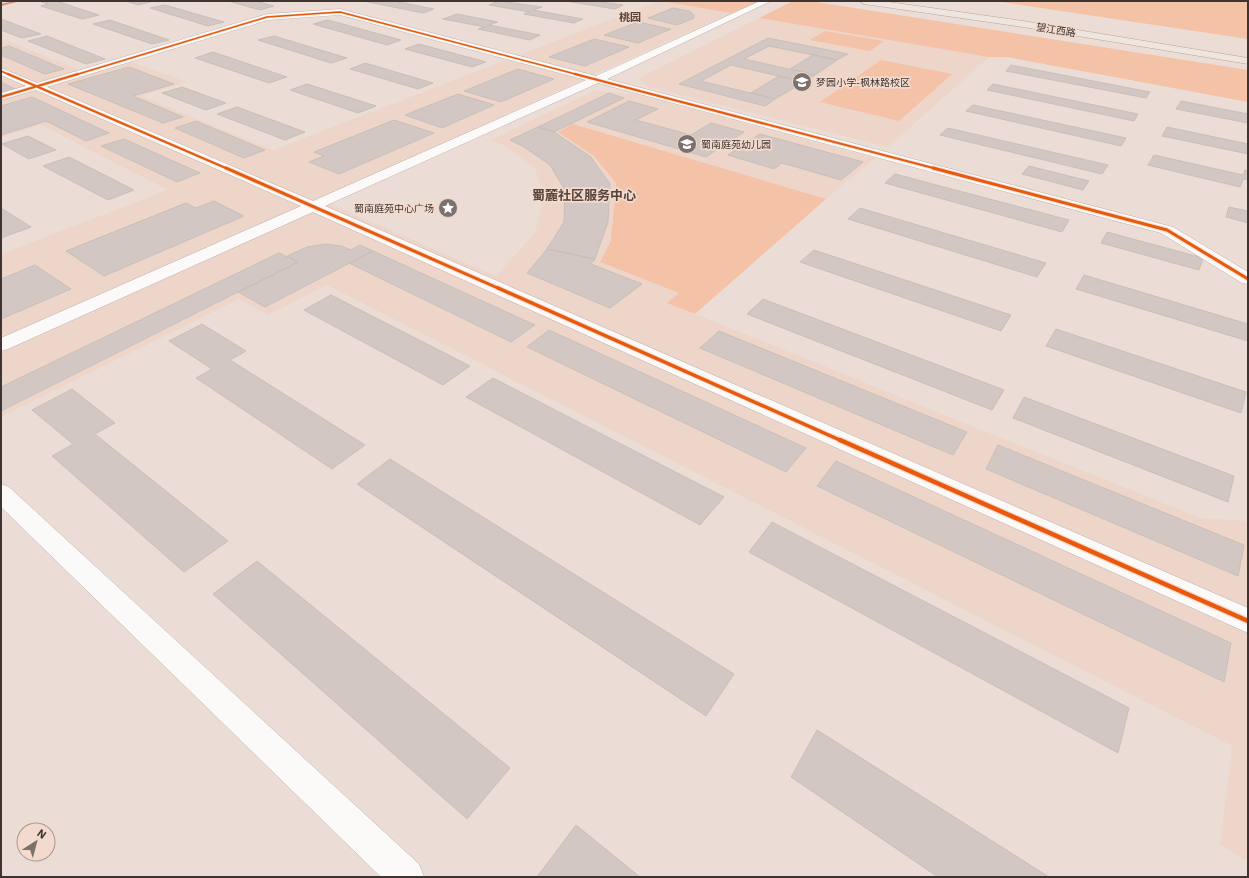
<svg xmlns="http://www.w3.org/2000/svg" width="1249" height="878" viewBox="0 0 1249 878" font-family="'IBM Plex Sans','Noto Sans SC',sans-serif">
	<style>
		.built { fill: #edd5c9 }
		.green { fill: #f4c2a6 }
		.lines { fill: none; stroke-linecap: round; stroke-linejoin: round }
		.stream { fill: #d19573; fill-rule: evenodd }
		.building { fill: #d2c7c2; stroke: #c9bfb9 }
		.minor-casing { stroke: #bcb2ac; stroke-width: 1 }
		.major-casing { stroke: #b8a49a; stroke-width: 1 }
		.minor { fill: #fcfaf9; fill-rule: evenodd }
		.major { fill: #eee5df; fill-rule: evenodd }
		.cycleway-far4-casing { stroke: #f3dace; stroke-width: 2.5 }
		.cycleway-far3-casing { stroke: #f3dace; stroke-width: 3.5 }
		.cycleway-far2-casing { stroke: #f3dace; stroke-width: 5 }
		.cycleway-far1-casing { stroke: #f3dace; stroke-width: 5.5 }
		.cycleway-casing { stroke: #f3dace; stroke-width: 7 }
		.cycleway-far4 { stroke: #e8590c; stroke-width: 1.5 }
		.cycleway-far3 { stroke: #e8590c; stroke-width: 2 }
		.cycleway-far2 { stroke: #e8590c; stroke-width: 3 }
		.cycleway-far1 { stroke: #e8590c; stroke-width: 3.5 }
		.cycleway { stroke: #e8590c; stroke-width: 4.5 }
		.labels { text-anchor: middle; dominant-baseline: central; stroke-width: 3.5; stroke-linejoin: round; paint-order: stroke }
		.far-street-label { font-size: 10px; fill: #3e3530; stroke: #f3dace }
		.far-poi-label { font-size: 10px; fill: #3e3530; stroke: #f3dace; text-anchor: start }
		.far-neighbourhood-label { font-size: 11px; font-weight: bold; fill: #574339; stroke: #f3dace }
		.far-district-label { font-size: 13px; font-weight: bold; fill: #574339; stroke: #f3dace }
	</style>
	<rect width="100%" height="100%" fill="#ebddd6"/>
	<path class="built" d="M659,1L731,13L318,199L496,276L535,233L544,197L535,168L503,145L490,140L594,91L634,94L875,158L826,199L573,124L559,132L594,156L616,183L611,241L600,262L679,293L668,303L1200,518L1248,521V861L1220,845L1232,746L327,285L268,315L239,299L1,417V254L168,190L41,125L1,137V38L79,70L120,58L187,82L141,96L273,150Z
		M759,18L989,57L888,147L649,87L638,78Z"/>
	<path class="green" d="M660,1H760L731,13Z
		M793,1H810L1248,70V102L1007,57H989L759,18Z
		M995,1H1248V39Z
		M825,31L884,41L870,51L810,40Z
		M881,60L952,74L899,121L820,102Z
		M573,124L826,199L695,314L667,303L679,293L600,262L611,241L616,183L594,156L558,132Z"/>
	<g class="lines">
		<path class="stream" d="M14,1H21L1,6V4Z"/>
	</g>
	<path class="building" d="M39,1H64L59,2L99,15L82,19L41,6L48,4Z
		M126,1H154L138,5Z
		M228,1H255L274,6L260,10Z
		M363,1H394L434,9L423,13Z
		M499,1L542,7L533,10L583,19L574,23L524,14L530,12L489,5Z
		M566,1H595L623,5L615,9Z
		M165,5L224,22L208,26L150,8Z
		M673,8L689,11L693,14L694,18L677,25L648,18Z
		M457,14L498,22L489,25L540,35L530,40L478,29L485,27L443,19Z
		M1,19L41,34L22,38L1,30Z
		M110,20L169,40L152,44L93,24Z
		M328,20L401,40L387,45L313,24Z
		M638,22L671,29L638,43L604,35Z
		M47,36L105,59L86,64L28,41Z
		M274,36L347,58L331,63L258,40Z
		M768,38L848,54L837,60L769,46L744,59L815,75L804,82L731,65L701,81L775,99L765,106L679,84Z
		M594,39L629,47L585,66L549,57Z
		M419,44L486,62L472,67L405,49Z
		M9,46L64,69L45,74L1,55V48Z
		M213,52L287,77L269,83L195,58Z
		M813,55L837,60L815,75L790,69Z
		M365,63L433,83L418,89L350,69Z
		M1011,65L1150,92L1146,98L1006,71Z
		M129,67L174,84L133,96L183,117L163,123L68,84Z
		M518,69L554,79L501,102L464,91Z
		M779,76L804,82L775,99L751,93Z
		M1,82L17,90L1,94Z
		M307,84L376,106L358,113L290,90Z
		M993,84L1138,114L1134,121L987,90Z
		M182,87L226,103L206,110L162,93Z
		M609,93L624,98L554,132L538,127Z
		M458,94L494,105L442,128L405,115Z
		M32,97L109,133L86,141L46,121L1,135V106Z
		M629,101L658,109L636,120L691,135L711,123L744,132L706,157L587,122Z
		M1181,101L1248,114V123L1176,109Z
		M973,105L1126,138L1121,146L966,111Z
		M237,107L305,132L285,140L217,114Z
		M394,120L434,133L339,174L309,162L324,156L314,152Z
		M196,121L265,150L244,158L175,128Z
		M538,127L554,132L591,157L610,184L608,222L595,259L547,249L564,222L565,190L550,165L524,147L510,140Z
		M1167,127L1248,144V154L1162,136Z
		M948,128L1108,165L1102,174L940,135Z
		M760,134L863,162L841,180L782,163L774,169L728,155Z
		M28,136L56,150L29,159L2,144Z
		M124,139L200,173L177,182L101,146Z
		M1154,155L1243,175L1245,170L1248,171V180L1243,179L1240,187L1148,165Z
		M69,157L134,190L108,200L43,166Z
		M1029,166L1089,181L1083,190L1022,174Z
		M895,174L1069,220L1062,232L885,183Z
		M214,201L244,216L104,276L66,251L186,203L196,208Z
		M1229,207L1248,211V223L1226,217Z
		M1,208L31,227L1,238Z
		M860,208L1046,263L1037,277L848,219Z
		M1107,232L1203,258L1199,270L1101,243Z
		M325,244L341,246L351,250L360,245L373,251L265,307L238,292L298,262L287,256L307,247Z
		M547,249L595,259L591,264L642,284L610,308L527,273Z
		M814,250L1011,315L1001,331L800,262Z
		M373,251L535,325L511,342L349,263Z
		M279,253L298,262L1,411V387Z
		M35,265L71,289L1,319V279Z
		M1084,275L1248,324V341L1076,289Z
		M331,295L470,366L443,385L304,310Z
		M763,299L1004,390L992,410L747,314Z
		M202,324L246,351L230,360L365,445L332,469L196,378L212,369L169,341Z
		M1056,329L1246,392L1241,413L1046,346Z
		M549,330L806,448L786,472L527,347Z
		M719,331L967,432L953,455L700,348Z
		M493,378L724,497L700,525L466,397Z
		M72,389L115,423L95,434L228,541L184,572L52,456L73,444L32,410Z
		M1024,397L1234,476L1228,502L1013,418Z
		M998,445L1244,545L1238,576L986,469Z
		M390,459L734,674L706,716L357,484Z
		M836,461L1231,643L1224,682L817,486Z
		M772,522L1129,708L1118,753L749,552Z
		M257,561L510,768L467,819L213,594Z
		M817,730L1049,877H938L791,777Z
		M576,825L640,877H537Z"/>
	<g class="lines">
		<g class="minor-casing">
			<path id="minor" d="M760,1H771L607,79L1173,227L1248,272V284L1242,283L1161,233L598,83L325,206L1248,608V633L313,212L8,349L1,351V338L301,206L36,90L1,100V93L26,86L1,75V68L37,83L267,14L340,9L596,76ZM340,15L586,80L313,201L47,87L268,20Z
				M1,484L9,487L419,864L424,877H381L1,507Z"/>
		</g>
		<g class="major-casing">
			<path id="major" d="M860,1H882L1023,21L1248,58V64L1023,27L864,4Z"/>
		</g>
		<use href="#minor" class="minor"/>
		<use href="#major" class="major"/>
		<g class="cycleway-far4-casing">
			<path id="cycleway-far4" d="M1,71L10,75
				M75,75L267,17L340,12L579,75"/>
		</g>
		<g class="cycleway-far3-casing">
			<path id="cycleway-far3" d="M8,74L228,169
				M575,74L937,169
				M1,97L78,74"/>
		</g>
		<g class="cycleway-far2-casing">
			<path id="cycleway-far2" d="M226,168L500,289
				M933,168L1167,230L1248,279"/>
		</g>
		<g class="cycleway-far1-casing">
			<path id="cycleway-far1" d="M498,288L842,441"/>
		</g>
		<g class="cycleway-casing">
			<path id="cycleway" d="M840,440L1248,621"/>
		</g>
		<use href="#cycleway-far4" class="cycleway-far4"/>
		<use href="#cycleway-far3" class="cycleway-far3"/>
		<use href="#cycleway-far2" class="cycleway-far2"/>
		<use href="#cycleway-far1" class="cycleway-far1"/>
		<use href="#cycleway" class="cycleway"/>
	</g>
	<defs>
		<g id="school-disc" transform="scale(1)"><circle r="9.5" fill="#7b706a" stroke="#f3dace"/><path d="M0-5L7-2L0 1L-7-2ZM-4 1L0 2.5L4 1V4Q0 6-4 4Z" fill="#fff"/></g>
		<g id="sight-disc" transform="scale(1)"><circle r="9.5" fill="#7b706a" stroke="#f3dace"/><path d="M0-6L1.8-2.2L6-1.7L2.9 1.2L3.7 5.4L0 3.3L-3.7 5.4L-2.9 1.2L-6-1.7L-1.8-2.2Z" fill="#fff"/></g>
	</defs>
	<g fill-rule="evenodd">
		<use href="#school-disc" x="802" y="82"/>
		<use href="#school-disc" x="687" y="144"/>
		<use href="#sight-disc" x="448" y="208"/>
	</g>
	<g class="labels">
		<g class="far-street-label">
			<text transform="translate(1056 30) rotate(9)">望江西路</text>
		</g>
		<g class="far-poi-label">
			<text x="816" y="82">梦园小学-枫林路校区</text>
			<text x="701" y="144">蜀南庭苑幼儿园</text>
			<text x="434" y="208" text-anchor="end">蜀南庭苑中心广场</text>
		</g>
		<g class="far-neighbourhood-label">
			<text x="630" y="17">桃园</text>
		</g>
		<g class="far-district-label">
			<text x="584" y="195">蜀麓社区服务中心</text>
		</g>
	</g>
	<rect width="1249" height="878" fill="none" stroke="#3e3530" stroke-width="4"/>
	<g transform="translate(36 842) rotate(36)"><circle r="19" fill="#f3dace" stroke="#ab988f"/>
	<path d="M0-3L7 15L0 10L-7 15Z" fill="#7b706a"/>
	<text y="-6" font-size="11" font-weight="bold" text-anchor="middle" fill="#3e3530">N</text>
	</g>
</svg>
